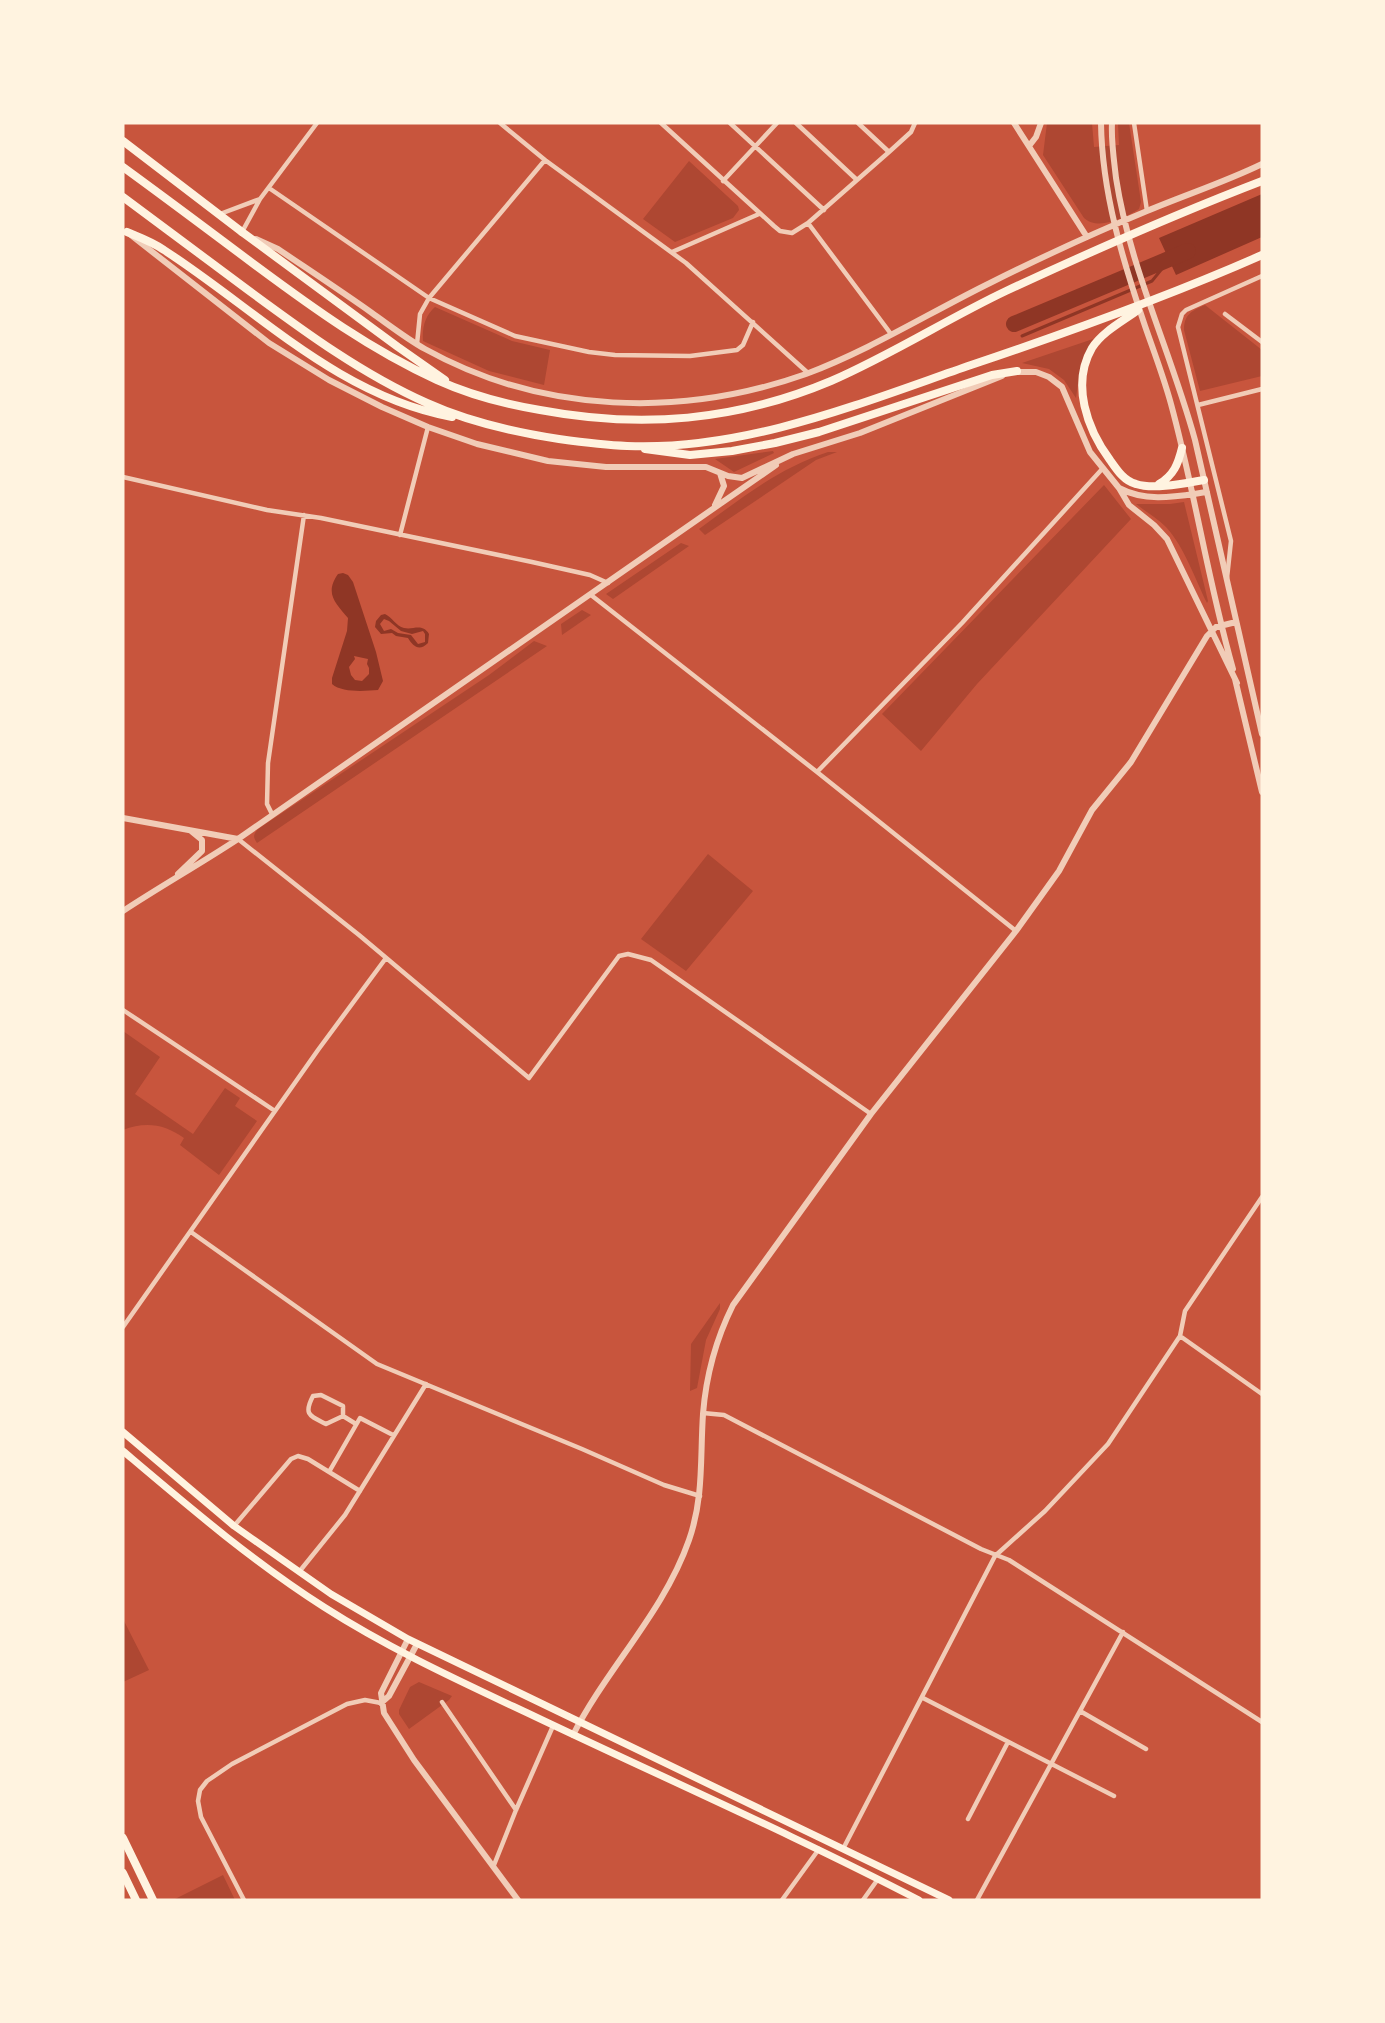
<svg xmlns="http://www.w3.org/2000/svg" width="1385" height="2023" viewBox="0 0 1385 2023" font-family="'Source Sans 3',sans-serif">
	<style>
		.green { fill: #ae4732 }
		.water { fill: #8f3625; fill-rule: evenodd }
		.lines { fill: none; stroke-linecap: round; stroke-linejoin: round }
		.stream { stroke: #8f3625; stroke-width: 3 }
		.river { stroke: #8f3625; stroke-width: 16 }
		.minor { stroke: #f1ccb7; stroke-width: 4.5 }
		.tertiary { stroke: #f1ccb7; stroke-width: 6 }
		.secondary { stroke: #fff3e0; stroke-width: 7 }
		.primary { stroke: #fff3e0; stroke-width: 8 }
		.motorway { stroke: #fff3e0; stroke-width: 8 }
	</style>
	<rect width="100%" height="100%" fill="#c8553d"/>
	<path class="green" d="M1047,123H1092L1094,147L1119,145L1118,123H1129L1141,202L1139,209C1124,218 1098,231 1084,218L1043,155Z
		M689,161L738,206L739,210L733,218L675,242L643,219Z
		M1205,305L1262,350V376L1200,391L1184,330C1184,315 1191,311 1205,305Z
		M435,307L512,341L550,350L544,385L489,371L423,341C422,327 425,316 435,307Z
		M1093,339L1080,368L1076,398L1064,380L1049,369L1022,363Z
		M773,451L774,453L734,472L715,459Z
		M828,452H837L816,460L705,535L699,529C742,498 777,469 828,452Z
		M1104,485L1131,519L977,684L921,751L882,714Z
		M1184,502L1208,601L1207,603C1195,579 1185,548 1166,527C1157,518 1146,512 1136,504H1170Z
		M681,543L689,546L613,599L606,594Z
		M582,610L591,615L562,635L561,624Z
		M534,641L547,646L257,843C253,837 253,835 258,829L489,675Z
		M708,854L753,891L686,971L641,939Z
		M123,1031L160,1057L135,1094L193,1134L225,1088L240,1098L235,1106L257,1121L219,1175L180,1145L184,1138C165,1124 145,1121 123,1130Z
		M720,1303V1309L706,1340L697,1388L690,1391L691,1344Z
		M123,1619L149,1670L123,1682Z
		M419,1682L452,1696L449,1700L409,1729L399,1714V1710L410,1687Z
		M223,1875L235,1900H173Z"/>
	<path class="water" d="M1262,194V237L1176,275L1159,238Z
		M343,573L348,575L353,582L376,652L383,681L378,690C365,691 342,693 332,684V678L347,631L348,618C336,603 324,594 338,574ZM354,656L368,659L367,664L369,668V674L362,681L355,680L351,675L349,667L355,659Z
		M385,614C392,617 396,626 404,628C414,630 422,623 429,634L428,643C419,652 413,646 408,638L396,636L392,633L381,634L375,627L376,621L381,615ZM384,619L389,621L401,631L412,634L423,631L425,634V642L418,644L411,635L398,633L391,629L384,631L380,624Z"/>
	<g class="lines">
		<path class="stream" d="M1022,336L1152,281L1169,260"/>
		<path class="river" d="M1014,324L1188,251"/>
		<path class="minor" d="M500,123L545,160L686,263L808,373
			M661,123L774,226L780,231L792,233L808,223L889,152L911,132L915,123
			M730,123L824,210
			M796,123L857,180
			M858,123L889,152
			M1134,123L1147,211
			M723,181L777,123
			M269,188L429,298L515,336L589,352L615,355L690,356L737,350L743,345L753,322
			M220,214L260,199
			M808,223L891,334
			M242,232L260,199L317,123
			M672,252L759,214
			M1225,314L1262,342
			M417,344L420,314L429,298L545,160
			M1198,405L1262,389
			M123,477L267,510L321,518L532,562L590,575L608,583
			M400,535L428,427
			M1227,578L1231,541L1178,327L1182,314L1186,310L1262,276
			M591,595L817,772L1016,931
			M817,772L962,623L1103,468
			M272,814L267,804L268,763L304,515
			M238,839L359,935L529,1078L619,956L628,954L651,960L871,1114
			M123,1010L275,1111
			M191,1232L377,1364L582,1449L664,1485L700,1496
			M123,1327L318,1050L386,958
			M1180,1336L1262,1394
			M703,1413L724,1415L981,1549L1009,1560L1262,1722
			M343,1416L326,1424C310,1416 303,1415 313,1396L321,1395L343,1406V1416L356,1424
			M329,1472L360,1418L393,1435
			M234,1526L291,1459L298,1456L308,1459L360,1491
			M299,1572L345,1515L426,1384
			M923,1698L1114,1796
			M442,1702L516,1810
			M1080,1711L1146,1749
			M968,1819L1008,1742
			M843,1849L995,1556L1045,1511L1108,1444L1180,1336L1185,1311L1262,1197
			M494,1865L516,1810L553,1726
			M244,1900L201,1817L198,1801L200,1790L207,1781L232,1764L347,1704L365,1700L381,1703
			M782,1900L819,1849
			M863,1900L878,1879
			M977,1900L1123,1632"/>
		<path class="tertiary" d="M1014,123L1087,237
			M1101,123C1102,193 1123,261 1145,326C1154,352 1164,378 1171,404C1195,492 1208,582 1233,669
			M1112,123C1111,141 1114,160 1116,178C1130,269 1171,352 1195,440L1262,734
			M1029,146L1036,137L1041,123
			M132,236L269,343L329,380L382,407L428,427L477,444L548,461L606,467H706L728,476L742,478L793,454L860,433L1002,376
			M256,239L278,249C309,270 341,291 372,313C389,325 407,339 425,349C542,414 682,418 806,374C870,350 929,313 990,283C1042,257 1094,233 1147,211C1185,195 1225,182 1262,164
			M1014,372H1036L1049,377L1062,387L1090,452L1119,488L1129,505L1154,525L1167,539L1237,683
			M1119,488C1147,503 1178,496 1207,492
			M715,505L724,486L720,473
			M1235,679L1262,792
			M123,818L238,839
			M178,874L202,851V840L191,831
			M123,911C161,886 200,864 238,839L776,465
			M408,1639L381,1693L384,1713L414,1760L518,1900
			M381,1703L389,1696L417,1644
			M573,1735C607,1668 664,1612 689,1540C704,1497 700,1458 703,1414C706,1376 716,1339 733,1305L871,1114L1016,931L1059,871L1092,810L1131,762L1207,636L1216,627L1236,622"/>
		<path class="secondary" d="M123,1432L234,1526L331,1594L408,1639L949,1900
			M123,1451C188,1506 252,1561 324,1607C391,1650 464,1683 536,1717C664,1778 794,1835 919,1900"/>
		<path class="primary" d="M123,141L242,232
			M123,1838L153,1900
			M123,1873L136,1900"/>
		<path class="motorway" d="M123,167C167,199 211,232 255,265C313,308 371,350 437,380C470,395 504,404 540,410C641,429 736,421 831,381C891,355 947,319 1006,291C1090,252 1176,214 1262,181
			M123,197C165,228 206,259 248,290C305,332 362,374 427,403C469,422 513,432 559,439C581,442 604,445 627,446C745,451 861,403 971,365C1069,332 1167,297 1262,255
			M127,232C139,237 153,242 164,250C257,310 338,396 452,417
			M242,232L398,347L445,380
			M1138,310C1123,321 1102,332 1092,348C1071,384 1087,429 1110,460C1117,470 1124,481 1136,484C1154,490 1186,483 1204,480
			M645,449L690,455L732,451L775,443L819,432L992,375L1017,371
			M1159,484C1174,475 1178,464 1182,448"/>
	</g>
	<rect width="1385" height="2023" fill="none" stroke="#fff3e0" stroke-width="249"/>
</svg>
